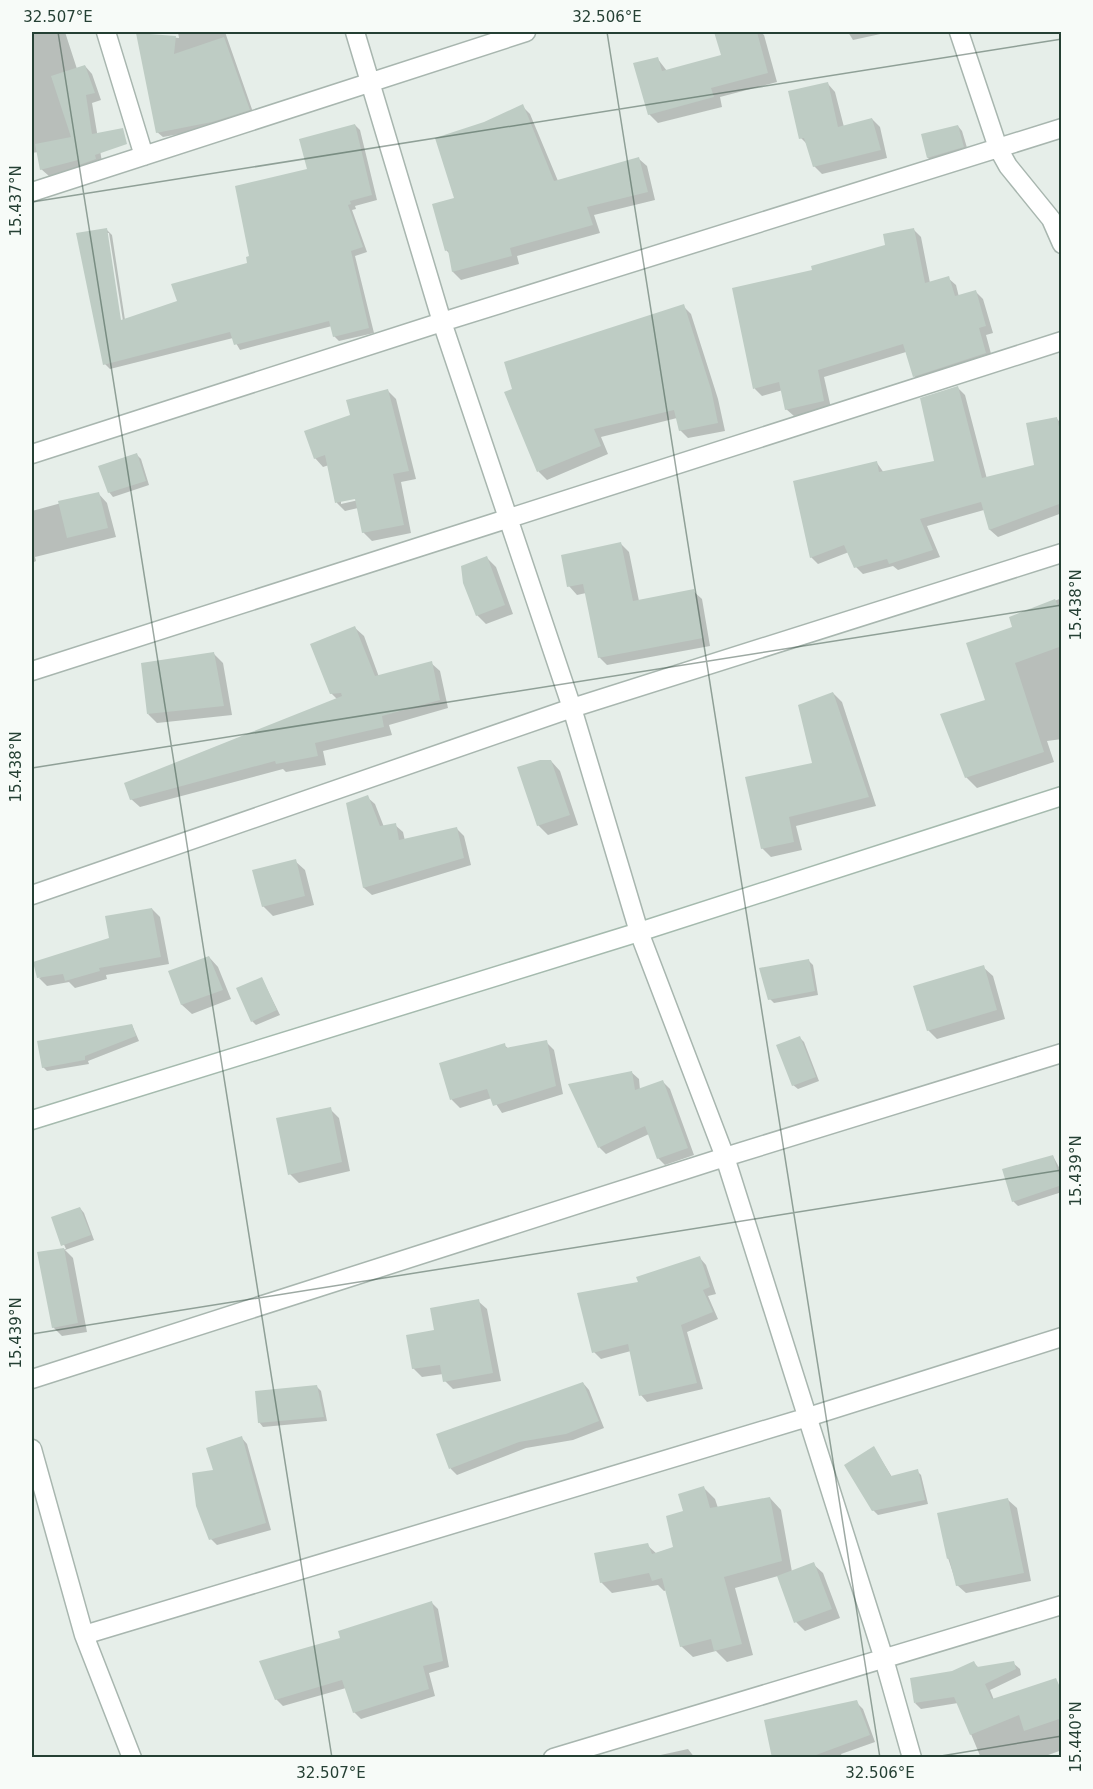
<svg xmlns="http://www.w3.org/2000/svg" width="1093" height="1789" viewBox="0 0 1093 1789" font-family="'DejaVu Sans',sans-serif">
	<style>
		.shadow { fill: #0003; fill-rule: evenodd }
		.building { fill: #beccc4 }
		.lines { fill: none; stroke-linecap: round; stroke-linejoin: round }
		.street-casing { stroke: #a8b6af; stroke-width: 21 }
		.secondary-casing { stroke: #a5baae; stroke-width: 21 }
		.street { stroke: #fff; stroke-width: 18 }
		.secondary { stroke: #fff; stroke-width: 18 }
		.ticks { fill: none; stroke: #254034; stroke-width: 1.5; stroke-opacity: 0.45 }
		.neatline { fill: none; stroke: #254034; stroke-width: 2 }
		.ticks-label { font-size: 15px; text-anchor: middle; fill: #254034 }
	</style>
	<rect width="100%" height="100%" fill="#e6eee9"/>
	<path class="shadow" d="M32,32H65L77,69L85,66L92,74L101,100L92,103L102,162L49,176L41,169L38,152L32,153Z
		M178,32H225L254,115L218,127L163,137L157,132L138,35L179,38Z
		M734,32H760L764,35L777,82L720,97L722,107L658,123L649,114L657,58L667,71L722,56L717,36Z
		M848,32H885V33L853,40Z
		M828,84L835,92L844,127L872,119L880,127L887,158L822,174L814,166L808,145L801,138Z
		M522,106L530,114L558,181L639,159L647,166L655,200L594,215L600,233L517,256L519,264L461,280L453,272L451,255L446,250L456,199Z
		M355,125L360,130L377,200L355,206L356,209L352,210L367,252L355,256L374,333L339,341L334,336L332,326L240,350L233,338L110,369L105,364L78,234L106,229L112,235L125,320L179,302L173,285L249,264L248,258H251L236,187L309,170L301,140ZM106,233H109L124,327H121Z
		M958,126L962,131L968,151L933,162L928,158L923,135Z
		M913,229L921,237L930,283L948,278L956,285L959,297L976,292L983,299L993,333L986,335L993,361L922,383L914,376L906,352L824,377L831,408L794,416L786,409L783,390L762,396L755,389L734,289L814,272L887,246Z
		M683,306L691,314L718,399L725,431L688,438L680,430L677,418L601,437L608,454L547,480L539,472L506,393Z
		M958,388L965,395L987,479L1035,466L1057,419L1062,424V513L998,537L990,530L984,510L927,526L940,557L898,570L893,566L863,574L856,567L849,552L818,564L811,557L877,463L884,473L936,462Z
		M388,391L396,399L416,479L401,482L411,533L372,541L363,532L358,508L345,511L337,503L329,465L323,467L315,458L352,416ZM362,496L363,499L341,504V501Z
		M137,455L141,459L149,485L113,497L109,492Z
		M98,493L107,503L116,537L35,557L36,561L32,563V511Z
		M621,544L629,552L639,601L693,591L702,599L710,646L607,665L599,657L586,593L577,595L569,586Z
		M487,558L496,567L513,614L486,624L477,615Z
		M1062,598V739L1047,741L1054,762L977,788L966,777L987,701L1014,628L1011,618Z
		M355,628L364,636L379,677L431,663L440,671L448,708L389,725L392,735L323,751L326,765L286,772L283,769L140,807L131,799L337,699L331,693Z
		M214,654L223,663L232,715L157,723L148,714Z
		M833,693L842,702L876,806L796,826L802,850L771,857L762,848L814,764Z
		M551,761L560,771L578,825L548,835L538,825Z
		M367,797L375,804L384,827L395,825L403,832L405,841L456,828L464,836L471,865L372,895L364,888L347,804Z
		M295,861L305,870L314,905L273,916L263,906Z
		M152,909L160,917L169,964L106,975L107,979L75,988L69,982L47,986L39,978L111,939Z
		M209,957L218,967L231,999L192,1014L182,1005L170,972Z
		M808,960L813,965L818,995L774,1003L770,999Z
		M983,967L993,976L1005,1019L937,1039L928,1030Z
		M262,979L280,1015L256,1025L252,1021Z
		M132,1025L139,1041L88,1061L89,1064L47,1071L43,1067Z
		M800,1038L804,1042L819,1081L798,1089L793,1085Z
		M546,1042L554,1050L563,1094L502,1113L492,1098L460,1108L452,1100L441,1064L504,1045L509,1049Z
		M631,1072L639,1079L640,1090L662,1081L670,1089L694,1155L665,1165L658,1158L649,1134L606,1154L599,1147Z
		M330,1109L339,1118L350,1171L299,1183L290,1174Z
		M1053,1156L1062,1173V1192L1018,1206L1013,1201Z
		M80,1208L84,1213L94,1240L65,1250L73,1258L87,1332L62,1336L53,1327L39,1254L66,1249L52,1218Z
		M700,1258L706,1265L716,1294L708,1296L718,1319L687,1332L703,1389L647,1402L641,1395L631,1351L601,1359L594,1352L640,1283Z
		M478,1301L487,1309L501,1381L453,1389L445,1381L443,1374L422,1377L413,1368L436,1332Z
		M583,1383L589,1390L604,1428L573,1440L526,1448L457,1475L451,1469L438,1435Z
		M317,1387L321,1391L327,1421L263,1427L259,1422Z
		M241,1437L247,1444L271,1530L217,1545L211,1539L215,1471Z
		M874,1448L892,1477L917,1471L921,1475L928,1504L878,1515L873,1510Z
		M704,1488L715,1499L718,1508L770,1498L781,1510L792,1572L813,1564L823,1573L840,1618L805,1631L796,1622L778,1576L735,1588L753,1655L727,1662L716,1651L693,1657L681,1646L667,1590L664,1591L658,1585L612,1593L601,1582L647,1545L657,1554L675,1548L685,1512Z
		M1008,1500L1017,1508L1031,1581L966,1593L957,1585L948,1558Z
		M432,1603L438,1609L449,1667L429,1673L435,1696L361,1719L354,1712L346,1688L283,1706L276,1699L342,1639Z
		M974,1663L979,1668L1013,1663L1020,1669L1021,1675L990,1690L994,1700L1054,1680L1062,1690V1726L1059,1727L1062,1750L1040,1758H981L958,1703L921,1709L915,1703L952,1673Z
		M856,1702L863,1709L875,1742L841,1754L843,1758H773Z
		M688,1749L695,1758H647Z"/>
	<path class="building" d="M714,32H757L768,73L711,88L714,97L648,115L633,63L658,57L662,71L721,55Z
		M136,33L176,36L174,54L224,37L250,110L212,122L156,133Z
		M85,65L95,93L86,95L92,134L123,128L127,144L95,155L96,159L79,165L78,160L40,170L35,144L71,137L51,76Z
		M828,82L838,127L872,118L881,150L813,167L804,138L799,139L788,91Z
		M523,104L554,181L639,157L648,192L587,207L593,225L510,248L512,256L452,272L448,250L445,251L432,204L454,198L435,138L484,122Z
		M355,124L372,195L350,201L351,204L348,205L363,247L351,251L369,328L333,337L329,321L234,345L230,332L103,365L76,233L107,228L121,320L177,301L171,284L247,263L246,257L249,256L235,186L307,169L299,139Z
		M958,125L964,147L927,158L921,134Z
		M914,228L925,283L949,276L955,296L976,290L986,326L979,328L986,353L913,377L903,344L818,370L824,401L785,410L779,382L753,389L732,288L812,270L811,266L885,245L883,234Z
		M684,304L711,389L718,423L679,431L674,410L594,429L601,446L537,472L504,392L512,389L504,362Z
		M958,386L982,478L1034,465L1026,423L1057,417L1062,441V503L989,530L981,502L920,519L933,550L889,564L887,559L854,568L844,545L810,558L793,481L877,461L879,472L934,461L920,398Z
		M388,389L409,471L393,474L404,525L362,533L355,499L335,503L325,455L314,459L304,431L350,415L346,400Z
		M137,453L146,481L108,493L98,466Z
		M99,492L108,528L67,538L58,501Z
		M621,542L633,601L694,589L703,638L598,658L583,584L567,587L561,555Z
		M487,556L505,605L476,616L463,583L461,566Z
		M1055,599L1062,614V646L1015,663L1044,752L965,778L940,714L985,700L966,643L1012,627L1009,617Z
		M355,626L375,676L432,661L440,700L382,716L384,727L315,743L318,756L276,764L275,761L130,800L124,783L342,696L341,693L330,694L310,644Z
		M214,652L224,706L147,714L141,663Z
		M833,692L869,797L789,817L794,842L761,849L745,777L812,763L798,705Z
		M540,760H551L570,815L537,826L517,767Z
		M368,795L380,826L396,823L399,840L457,827L464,858L363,888L346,803Z
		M296,859L305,896L262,907L252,870Z
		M152,908L161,957L99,968L100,971L65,981L63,974L37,978L33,962L109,938L105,916Z
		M209,956L223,990L181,1005L168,971Z
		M809,959L815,991L768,1000L759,968Z
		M984,965L997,1010L927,1031L913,986Z
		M262,977L277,1010L251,1022L236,988Z
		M132,1024L136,1036L85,1056V1060L42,1068L37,1041Z
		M800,1036L816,1077L792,1086L776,1045Z
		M547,1040L556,1086L493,1106L487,1089L450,1100L439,1063L505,1043L506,1048Z
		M632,1071L635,1090L663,1080L688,1148L657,1159L645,1126L598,1148L568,1084Z
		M331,1107L342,1162L288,1175L276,1118Z
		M1053,1155L1062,1185L1012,1202L1002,1169Z
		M80,1207L91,1235L61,1246L51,1217Z
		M64,1248L78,1323L52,1328L37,1252Z
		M700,1256L710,1287L703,1290L713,1312L681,1325L697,1383L639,1396L628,1344L592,1353L577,1293L638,1282L636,1277Z
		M479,1299L493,1373L443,1382L440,1365L412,1369L406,1335L434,1330L430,1308Z
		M583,1382L599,1421L566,1434L519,1442L449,1469L436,1434Z
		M317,1385L324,1417L258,1423L255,1391Z
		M242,1436L266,1523L209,1540L196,1506L192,1473L213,1470L206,1448Z
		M874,1446L891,1476L918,1469L925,1500L872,1511L844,1465Z
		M704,1486L710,1508L770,1497L782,1561L724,1577L742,1644L714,1651L711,1639L680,1647L662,1578L652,1581L649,1573L600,1583L594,1553L648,1543L652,1554L673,1547L666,1516L683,1511L678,1494Z
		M1008,1498L1024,1573L956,1586L949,1558L947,1559L937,1513Z
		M814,1562L832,1609L794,1623L777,1576Z
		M432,1601L443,1661L423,1666L429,1689L353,1713L342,1680L275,1700L259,1661L340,1638L338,1631Z
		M974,1661L977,1667L1014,1661L1016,1669L985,1684L992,1699L1056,1678L1062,1692V1718L1024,1731L1019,1715L970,1735L954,1697L914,1703L910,1678L952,1671Z
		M857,1700L870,1735L808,1758H772L764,1720Z"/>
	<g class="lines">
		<g class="street-casing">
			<path id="street" d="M106,32L144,156
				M355,32L442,322L572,708L639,932L725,1157L884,1659L912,1758
				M959,32L998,148L1008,166L1051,219L1062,244
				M32,192L526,32
				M32,454L442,322L1062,128
				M32,671L1062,341
				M32,895L572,708L1062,553
				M32,1379L725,1157L1062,1053
				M32,1449L84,1635L132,1758
				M84,1635L808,1417L1062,1337
				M553,1758L1062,1605"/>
		</g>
		<g class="secondary-casing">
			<path id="secondary" d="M32,1120L639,932L1062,796"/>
		</g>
		<use href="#street" class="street"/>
		<use href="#secondary" class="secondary"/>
	</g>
	<path class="ticks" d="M58,32L332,1758M607,32L880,1758M32,202L1062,39M32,768L1062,605M32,1334L1062,1170M929,1758L1062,1736"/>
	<rect width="1093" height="1789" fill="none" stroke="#f7fbf8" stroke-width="66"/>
	<rect x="33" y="33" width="1027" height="1723" class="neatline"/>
	<g class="ticks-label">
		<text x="58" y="22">32.507°E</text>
		<text x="607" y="22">32.506°E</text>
		<text transform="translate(16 201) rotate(-90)" y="5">15.437°N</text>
		<text transform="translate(1076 605) rotate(-90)" y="5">15.438°N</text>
		<text transform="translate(16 767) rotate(-90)" y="5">15.438°N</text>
		<text transform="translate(1076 1171) rotate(-90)" y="5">15.439°N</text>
		<text transform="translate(16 1333) rotate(-90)" y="5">15.439°N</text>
		<text transform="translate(1076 1737) rotate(-90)" y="5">15.440°N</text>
		<text x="331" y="1778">32.507°E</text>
		<text x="880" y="1778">32.506°E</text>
	</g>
</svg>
